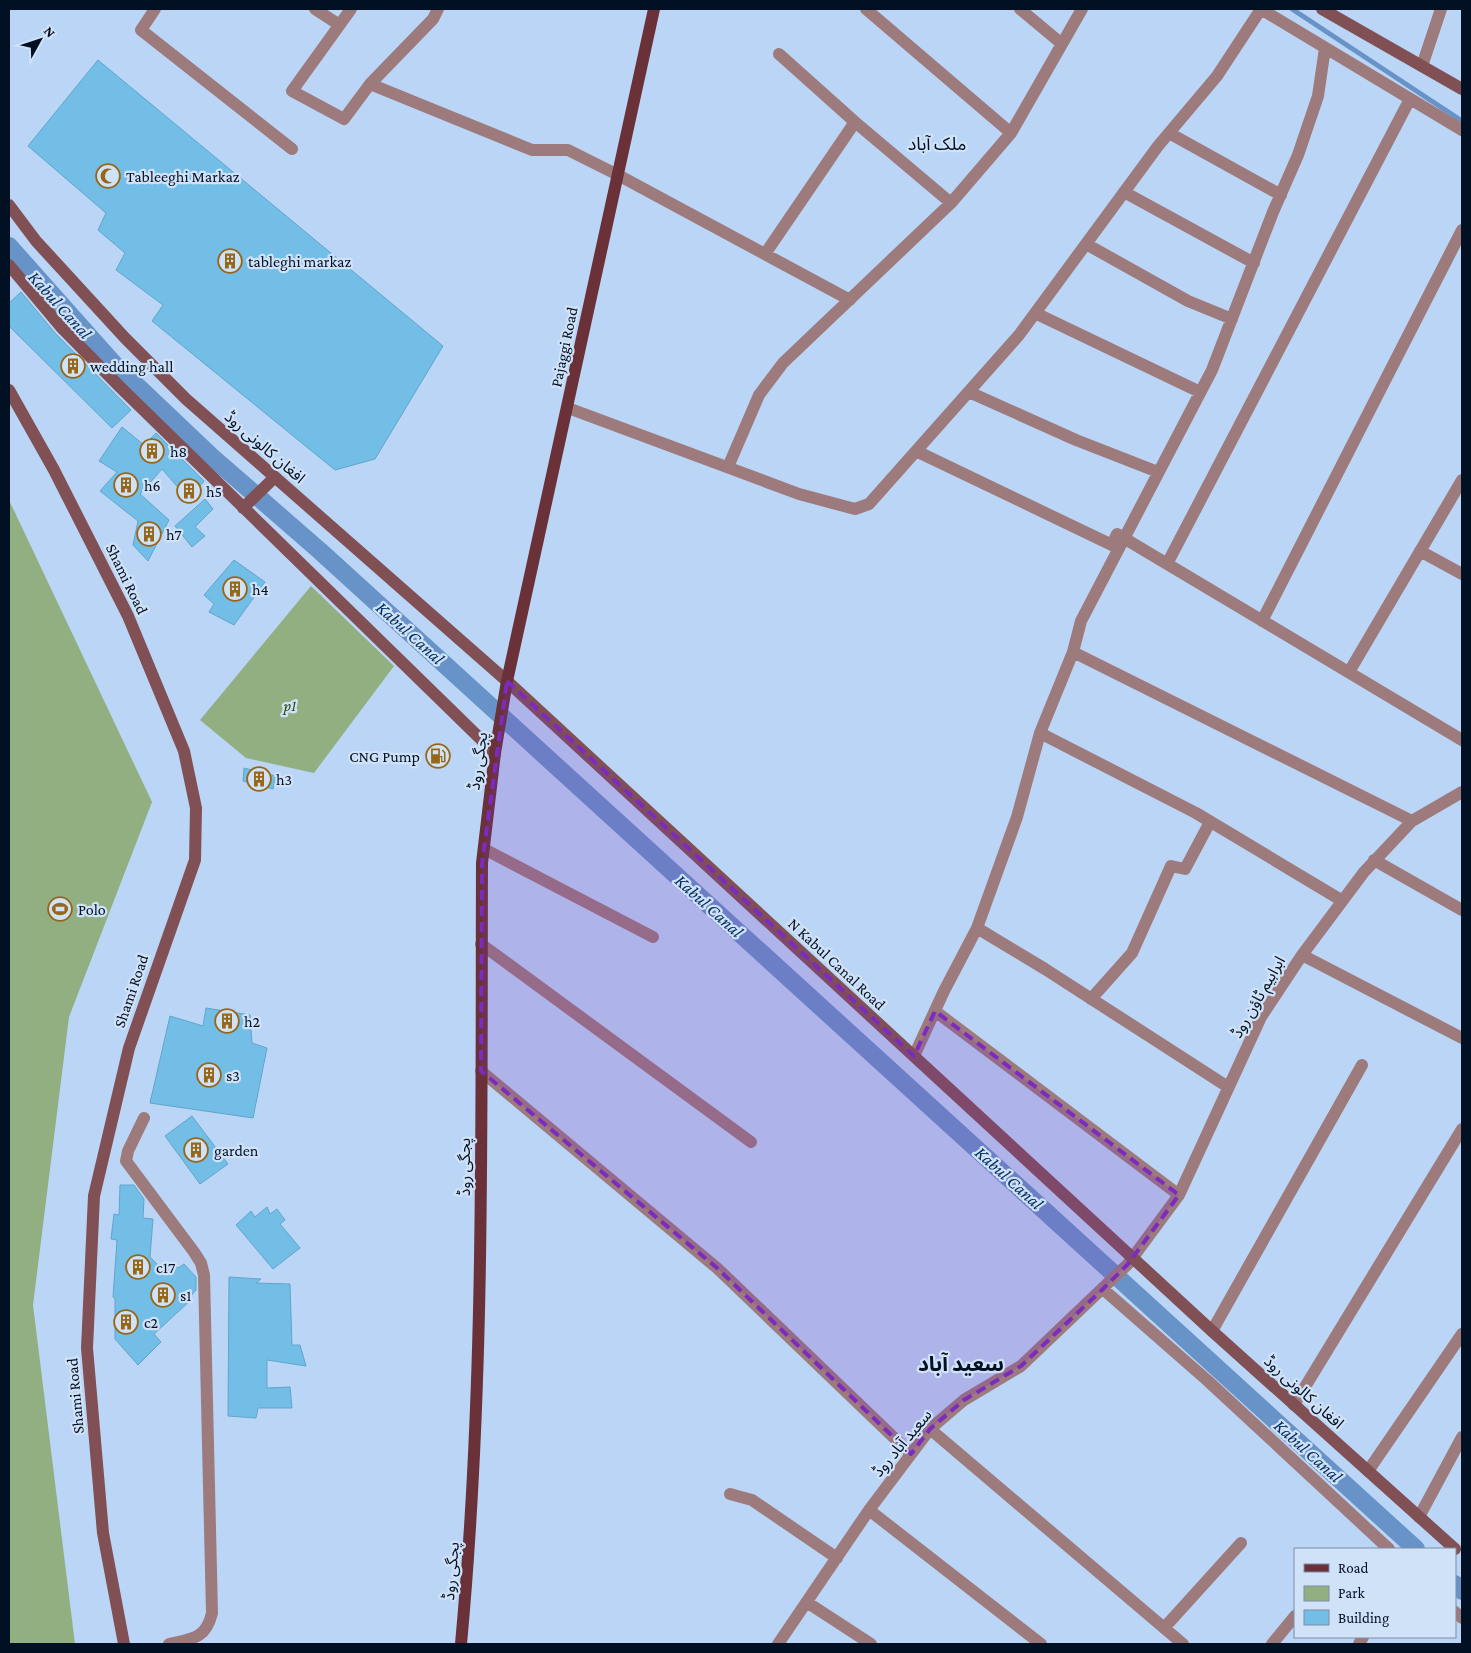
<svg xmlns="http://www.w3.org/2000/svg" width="1471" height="1653" viewBox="0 0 1471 1653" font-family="'Crimson Pro','Noto Sans Arabic',serif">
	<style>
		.green { fill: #92af81 }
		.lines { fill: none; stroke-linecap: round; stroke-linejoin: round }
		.stream { stroke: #6793c9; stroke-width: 5 }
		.canal { stroke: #6793c9; stroke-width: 18 }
		.building { fill: #73bee6; stroke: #60a5cb }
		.street { stroke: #9d7b7d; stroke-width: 12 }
		.secondary { stroke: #805054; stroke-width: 12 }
		.primary { stroke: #6a3238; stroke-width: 12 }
		.marked { fill: #7b2cbf; fill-opacity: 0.2; stroke: #7b2cbf; stroke-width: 4; stroke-dasharray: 10 6; stroke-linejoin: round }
		.labels { text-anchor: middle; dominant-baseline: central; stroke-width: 4.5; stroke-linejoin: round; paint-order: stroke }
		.poi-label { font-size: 16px; fill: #021023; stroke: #d0e2f8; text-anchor: start }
		.street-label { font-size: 16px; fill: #021023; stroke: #d0e2f8 }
		.park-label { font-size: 16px; font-style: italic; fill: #284b08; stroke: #d0e2f8 }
		.neighbourhood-label { font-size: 18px; fill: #021023; stroke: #d0e2f8 }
		.water-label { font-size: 18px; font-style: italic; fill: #002d5e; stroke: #d0e2f8 }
		.district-label { font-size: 21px; font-weight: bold; fill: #021023; stroke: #d0e2f8 }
	</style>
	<rect width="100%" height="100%" fill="#bbd5f6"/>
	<path class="green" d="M9,500L152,802L69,1017L33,1305L75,1644H9Z
		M311,586L394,666L314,773L246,758L200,720Z"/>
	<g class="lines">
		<path class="stream" d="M1292,9L1462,121"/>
		<path class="canal" d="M9,246L114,364L212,457L320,551L1416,1549
			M1455,1584L1462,1591"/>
	</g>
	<path class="building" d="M98,60L443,346L375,459L335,470L152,321L163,305L116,270L125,253L98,230L106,213L28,146Z
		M21,292L55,333L131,410L112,428L9,326V303Z
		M122,427L144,445L156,433L204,481L189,500L162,469L140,494L169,520L148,561L133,545L138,521L100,491L117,472L99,461Z
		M205,499L213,509L195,527L205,536L192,547L175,526Z
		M234,560L265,582L234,625L209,612L214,604L204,595Z
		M244,768L276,776L273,789L243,781Z
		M206,1008L250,1015L252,1043L267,1048L253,1118L150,1103L170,1016L203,1026Z
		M192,1116L228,1164L200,1184L165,1136Z
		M120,1185H134L144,1199L143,1218L153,1219L150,1257L165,1272L174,1264L178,1268L184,1264L196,1277V1290L190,1297L192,1299L154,1334L161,1342L138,1365L115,1339V1299L113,1297L117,1240L111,1239L114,1214L119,1215Z
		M267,1207L270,1214L277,1209L285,1220L280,1224L300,1248L273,1269L236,1225L251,1211L255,1217Z
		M229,1277L261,1279L256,1283L290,1284L292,1345H300L306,1366L267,1360V1388L290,1387L292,1408H258L256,1418L228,1416Z"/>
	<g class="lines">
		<path class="street" d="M155,9L141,30L292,149
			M315,9L338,24
			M351,9L292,91L344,119L370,84L532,150H568L618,175L850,300
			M866,9L1011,133
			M1020,9L1062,44
			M1261,9L1462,130
			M779,54L855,122L951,203
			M1422,66L1441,9
			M370,84L433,19L438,9
			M1169,133L1281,195
			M1124,192L1254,263
			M1086,244L1188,301L1232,319
			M765,254L855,122
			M1035,313L1200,392
			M969,392L1076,440L1158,472
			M568,408L799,494L855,509L869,504L1019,335L1158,146L1217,76L1261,9
			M916,451L1112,545L1117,534L1462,740
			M728,467L759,395L783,363L951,203L1011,133L1082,9
			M1420,551L1462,574
			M1167,564L1410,99
			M1262,621L1462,230
			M1073,652L1412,821
			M1349,672L1462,480
			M1040,733L1196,813L1341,900
			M484,849L653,937
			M1374,860L1462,910
			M977,928L1045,969L1228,1087
			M481,944L751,1142
			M1302,955L1462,1038
			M1091,999L1132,953L1171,866L1185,869L1210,822
			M935,1011L1179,1195
			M914,1056L944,991L977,928L1017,817L1040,733L1073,652L1081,621L1212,370L1273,212L1298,155L1318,96L1325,48
			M481,1071L717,1268L911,1454
			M144,1118L128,1151L126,1161L194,1252L201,1263L204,1275L212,1613C206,1639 192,1639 169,1644
			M1103,1289L1208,1381L1389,1549
			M1212,1331L1362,1065
			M1294,1405L1462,1129
			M930,1429L1183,1644
			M1368,1471L1462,1334
			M730,1494L752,1500L837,1558
			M869,1510L1041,1644
			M1419,1517L1462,1437
			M808,1603L871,1644
			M1455,1612L1462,1618
			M1164,1628L1241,1543
			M778,1644L869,1510L930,1429L964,1400L1021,1366L1128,1264L1179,1195L1261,1017L1302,955L1364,872L1412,821L1462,792
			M1272,1644L1295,1616
			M1359,1644L1363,1637"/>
		<path class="secondary" d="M1322,9L1462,89
			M9,205L36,241L125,338L186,399L508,682L1212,1331L1455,1549
			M9,265L61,327L120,387L495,753
			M9,390L54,470L128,616L184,751L196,808L195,860L129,1048L94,1196L87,1348L103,1533L124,1644
			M243,508L275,477"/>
		<path class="primary" d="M461,1644C485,1385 481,1124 482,863L495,753L507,681L654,9"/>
	</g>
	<path class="marked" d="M507,681L914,1056L935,1011L1179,1195L1128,1264L1103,1289L1021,1366L964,1400L930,1429L911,1454L717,1268L481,1071L482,863Z"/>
	<defs>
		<g id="mosque-ring" transform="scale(1.25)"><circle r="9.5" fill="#d0e2f8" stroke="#976718" stroke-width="1.5"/><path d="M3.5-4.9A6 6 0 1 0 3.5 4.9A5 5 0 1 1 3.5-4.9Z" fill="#976718"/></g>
		<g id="building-ring" transform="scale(1.25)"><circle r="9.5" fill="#d0e2f8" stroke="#976718" stroke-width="1.5"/><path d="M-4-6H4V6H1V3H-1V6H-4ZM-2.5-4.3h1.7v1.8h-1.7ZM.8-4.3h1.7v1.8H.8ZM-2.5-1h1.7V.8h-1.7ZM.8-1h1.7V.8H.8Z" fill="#976718"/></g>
		<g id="fuel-ring" transform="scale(1.25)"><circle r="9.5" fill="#d0e2f8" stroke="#976718" stroke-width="1.5"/><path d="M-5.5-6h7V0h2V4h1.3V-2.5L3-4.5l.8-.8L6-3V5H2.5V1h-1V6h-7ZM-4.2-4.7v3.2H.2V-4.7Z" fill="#976718"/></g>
		<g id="stadium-ring" transform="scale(1.25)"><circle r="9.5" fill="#d0e2f8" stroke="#976718" stroke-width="1.5"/><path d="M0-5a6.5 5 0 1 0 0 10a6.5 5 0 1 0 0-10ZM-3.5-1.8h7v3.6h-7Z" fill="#976718"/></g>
	</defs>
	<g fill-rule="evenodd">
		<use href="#mosque-ring" x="108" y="176"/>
		<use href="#building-ring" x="230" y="261"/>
		<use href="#building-ring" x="73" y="366"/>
		<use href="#building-ring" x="152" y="451"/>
		<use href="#building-ring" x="126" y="485"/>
		<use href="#building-ring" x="189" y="491"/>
		<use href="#building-ring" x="149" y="534"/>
		<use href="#building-ring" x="235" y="589"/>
		<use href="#fuel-ring" x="438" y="756"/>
		<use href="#building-ring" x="259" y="779"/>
		<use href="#stadium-ring" x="60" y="909"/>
		<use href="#building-ring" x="227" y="1021"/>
		<use href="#building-ring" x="209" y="1075"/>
		<use href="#building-ring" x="196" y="1150"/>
		<use href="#building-ring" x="138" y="1267"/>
		<use href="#building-ring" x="163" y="1295"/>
		<use href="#building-ring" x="126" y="1322"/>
	</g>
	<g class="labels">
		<g class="poi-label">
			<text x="126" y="176">Tableeghi Markaz</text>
			<text x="248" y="261">tableghi markaz</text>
			<text x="90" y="366">wedding hall</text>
			<text x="170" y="451">h8</text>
			<text x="144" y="485">h6</text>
			<text x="206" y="491">h5</text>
			<text x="166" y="534">h7</text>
			<text x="252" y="589">h4</text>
			<text x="420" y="756" text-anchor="end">CNG Pump</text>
			<text x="276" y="779">h3</text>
			<text x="78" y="909">Polo</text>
			<text x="244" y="1021">h2</text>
			<text x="226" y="1075">s3</text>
			<text x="214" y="1150">garden</text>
			<text x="156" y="1267">c17</text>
			<text x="180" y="1295">s1</text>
			<text x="144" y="1322">c2</text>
		</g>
		<g class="street-label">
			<text transform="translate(564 347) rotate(-78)">Pajaggi Road</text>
			<text transform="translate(265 447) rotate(41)">افغان کالونی روڈ</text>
			<text transform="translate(127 579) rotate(64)">Shami Road</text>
			<text transform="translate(478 761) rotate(-82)">پجگی روڈ</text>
			<text transform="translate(837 964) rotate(43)">N Kabul Canal Road</text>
			<text transform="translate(131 991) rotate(-71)">Shami Road</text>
			<text transform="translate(1258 997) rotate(-60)">ابراہیم ٹاؤن روڈ</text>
			<text transform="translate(464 1167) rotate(-90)">پجگی روڈ</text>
			<text transform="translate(1304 1392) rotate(42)">افغان کالونی روڈ</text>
			<text transform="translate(75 1396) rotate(-95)">Shami Road</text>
			<text transform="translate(902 1443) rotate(-50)">سعید آباد روڈ</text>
			<text transform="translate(451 1571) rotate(-85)">پجگی روڈ</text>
		</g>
		<g class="park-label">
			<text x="290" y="705">p1</text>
		</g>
		<g class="neighbourhood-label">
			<text x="937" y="144">ملک آباد</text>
		</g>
		<g class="water-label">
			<text transform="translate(60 305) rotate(48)">Kabul Canal</text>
			<text transform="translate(410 633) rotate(42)">Kabul Canal</text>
			<text transform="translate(709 906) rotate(42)">Kabul Canal</text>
			<text transform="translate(1009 1178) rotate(42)">Kabul Canal</text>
			<text transform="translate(1308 1451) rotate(42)">Kabul Canal</text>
		</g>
		<g class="district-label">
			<text x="961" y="1364">سعید آباد</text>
		</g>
	</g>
	<rect width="1471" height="1653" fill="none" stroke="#021023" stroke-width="20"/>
	<rect x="1294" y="1548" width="162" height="90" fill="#d0e2f8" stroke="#7e8ea3"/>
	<rect x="1304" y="1564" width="25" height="8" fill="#6a3238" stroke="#7e8ea3"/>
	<text x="1338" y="1573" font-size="15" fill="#021023">Road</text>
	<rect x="1304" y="1586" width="25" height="15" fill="#92af81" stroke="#7e8ea3"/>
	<text x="1338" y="1598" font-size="15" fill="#021023">Park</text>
	<rect x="1304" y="1610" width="25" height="15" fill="#73bee6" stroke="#7e8ea3"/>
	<text x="1338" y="1623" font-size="15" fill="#021023">Building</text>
	<g transform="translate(40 40) rotate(50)" stroke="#d0e2f8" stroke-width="4" paint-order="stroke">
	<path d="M0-4L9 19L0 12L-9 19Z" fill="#021023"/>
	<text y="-8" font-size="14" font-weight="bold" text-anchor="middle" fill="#021023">N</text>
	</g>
</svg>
